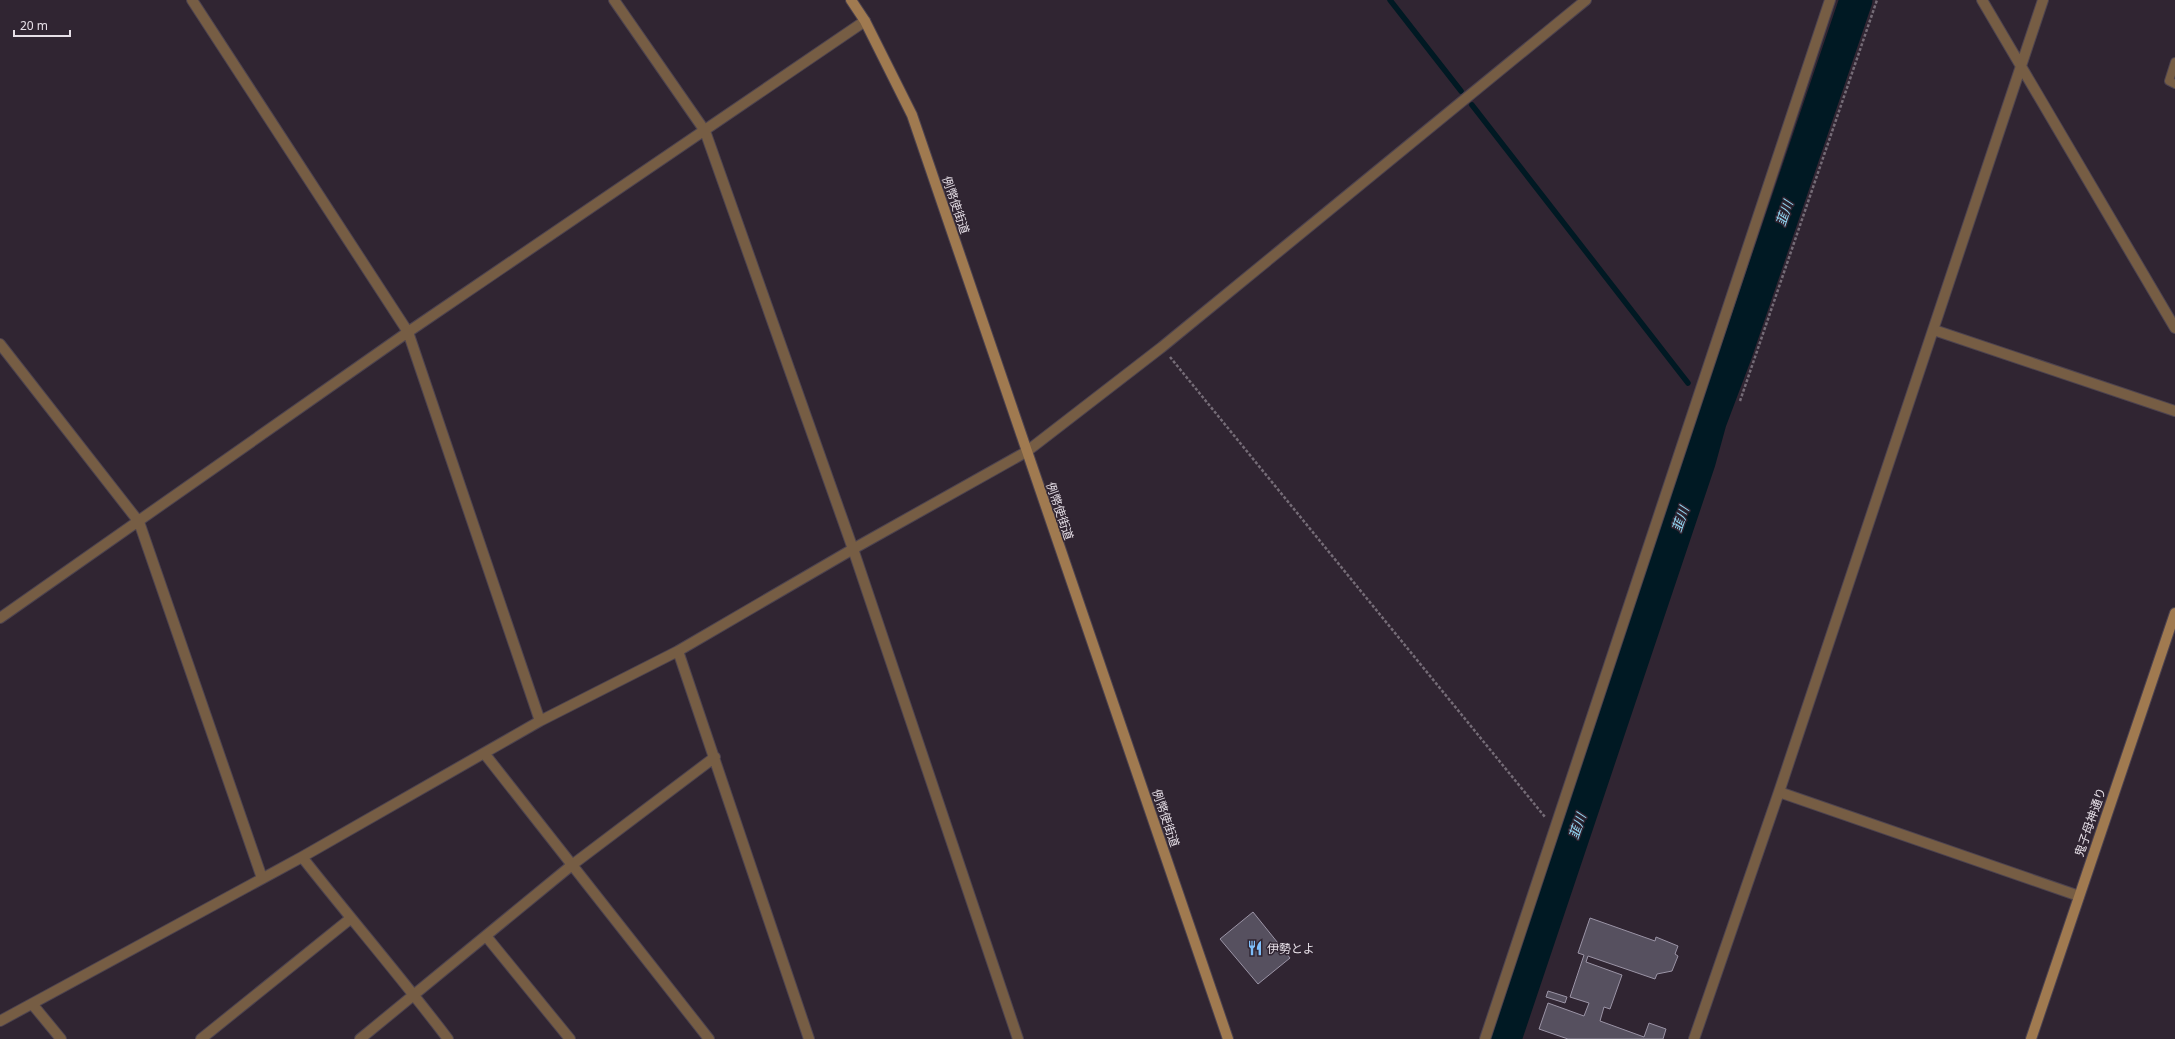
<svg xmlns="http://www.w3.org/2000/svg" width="2175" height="1039" viewBox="0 0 2175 1039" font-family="'Noto Sans','Noto Sans JP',sans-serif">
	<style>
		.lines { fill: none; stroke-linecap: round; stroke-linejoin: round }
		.stream { stroke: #001923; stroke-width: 5.5 }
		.river { stroke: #001923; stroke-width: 33 }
		.building { fill: #56505f; stroke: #9b94a6 }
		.lane-casing { stroke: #4d434f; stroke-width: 10 }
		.street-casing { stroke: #4d434f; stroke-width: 12 }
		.secondary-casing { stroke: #4d434f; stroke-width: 12 }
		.path { stroke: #756c77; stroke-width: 2.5; stroke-dasharray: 3 2; stroke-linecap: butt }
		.lane { stroke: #765d44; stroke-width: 8 }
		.street { stroke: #765d44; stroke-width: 10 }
		.secondary { stroke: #a07a50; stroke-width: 10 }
		.labels { text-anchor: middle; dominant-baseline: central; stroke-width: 3; stroke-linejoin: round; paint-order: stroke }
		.street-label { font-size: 12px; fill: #e6dfe7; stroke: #302532 }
		.poi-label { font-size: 12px; fill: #e6dfe7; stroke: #302532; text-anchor: start }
		.water-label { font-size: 13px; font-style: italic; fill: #93d9f5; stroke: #302532 }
	</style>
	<rect width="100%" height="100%" fill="#302532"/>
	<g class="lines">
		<path class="stream" d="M1390,0L1461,91
			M1472,105L1688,383
			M1707,396L1717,403"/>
		<path class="river" d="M1505,1039L1699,462L1710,422L1736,353L1856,0"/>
	</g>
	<path class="building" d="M1253,912L1290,958L1258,984L1220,939Z
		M1590,918L1655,941L1656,937L1678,946L1675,954L1678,956L1672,971L1657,974L1655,979L1588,956L1586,962L1622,975L1610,1009L1604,1007L1600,1021L1644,1037L1649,1023L1666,1029L1663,1039H1568L1539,1029L1548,1003L1584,1016L1589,1003L1570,997L1584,955L1578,953Z
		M1548,991L1567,997L1565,1003L1546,997Z"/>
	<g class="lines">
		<g class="lane-casing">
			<path id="lane" d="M2175,62L2169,81L2175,84"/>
		</g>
		<g class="street-casing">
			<path id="street" d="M192,0L408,332L540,721
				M614,0L705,131L853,549L1018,1039
				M1982,0L2175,328
				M1934,330L2175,411
				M0,344L139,522L262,878
				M0,618L408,332L865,21
				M678,651L809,1039
				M484,753L709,1039
				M1779,792L2079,896
				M302,857C350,918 401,977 448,1039
				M486,936L570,1039
				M33,1005L61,1039
				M0,1021L302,857L540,721L678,651L853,549L1026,452L1162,347L1586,0
				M201,1039L350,919
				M360,1039L572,865L715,757
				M1485,1039L1830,0
				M1694,1039L1779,792L2043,0"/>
		</g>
		<g class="secondary-casing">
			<path id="secondary" d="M851,0L865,21L912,115L1228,1039
				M2031,1039L2175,613"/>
		</g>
		<path class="path" d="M1170,357L1545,817
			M1740,401L1877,0"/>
		<use href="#lane" class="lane"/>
		<use href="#street" class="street"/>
		<use href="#secondary" class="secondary"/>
	</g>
	<defs>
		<g id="restaurant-bare" transform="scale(1.2)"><path d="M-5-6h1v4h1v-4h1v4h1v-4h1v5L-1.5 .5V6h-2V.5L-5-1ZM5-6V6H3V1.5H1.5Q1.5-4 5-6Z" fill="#7ebef9" stroke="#302532" stroke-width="2.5" paint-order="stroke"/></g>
	</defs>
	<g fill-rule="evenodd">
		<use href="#restaurant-bare" x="1255" y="948"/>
	</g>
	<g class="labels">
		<g class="street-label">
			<text transform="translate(956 205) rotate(71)">例幣使街道</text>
			<text transform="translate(1060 511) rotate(71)">例幣使街道</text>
			<text transform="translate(1166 818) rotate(71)">例幣使街道</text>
			<text transform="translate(2090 822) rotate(-71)">鬼子母神通り</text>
		</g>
		<g class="poi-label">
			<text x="1267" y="948">伊勢とよ</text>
		</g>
		<g class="water-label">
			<text transform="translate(1784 213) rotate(-71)">韮川</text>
			<text transform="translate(1680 519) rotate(-71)">韮川</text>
			<text transform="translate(1577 826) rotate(-71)">韮川</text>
		</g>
	</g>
	<path d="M14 30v6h56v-6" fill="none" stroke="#e6dfe7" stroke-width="2"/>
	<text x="20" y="30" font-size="12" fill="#e6dfe7" stroke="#302532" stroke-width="3" paint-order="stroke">20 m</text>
</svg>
